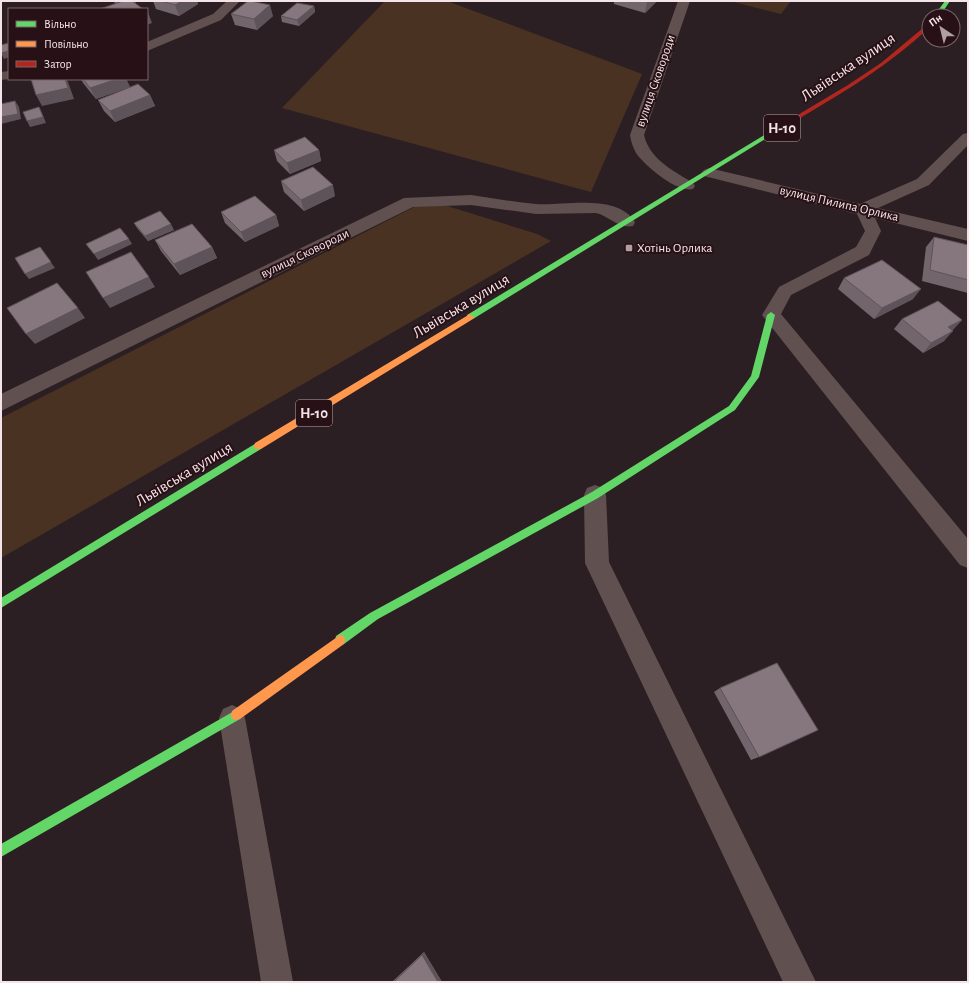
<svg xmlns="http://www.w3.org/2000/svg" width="969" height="983" viewBox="0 0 969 983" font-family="'Alegreya Sans',sans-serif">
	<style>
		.green { fill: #4a3223 }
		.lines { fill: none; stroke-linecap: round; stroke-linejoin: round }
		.street { fill: #605150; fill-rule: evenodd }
		.fast { fill: #63d668; fill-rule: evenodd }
		.slow { fill: #ff974d; fill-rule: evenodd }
		.jam { fill: #b3261e; fill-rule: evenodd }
		.wall { fill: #73656c }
		.shaded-wall { fill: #5e5358 }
		.building { fill: #86767e; stroke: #5e5358 }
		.poi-dot { fill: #af9fa2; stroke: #271117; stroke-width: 1.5 }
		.labels { text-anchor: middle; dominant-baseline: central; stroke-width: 4; stroke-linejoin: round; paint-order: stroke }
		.far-street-label { font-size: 13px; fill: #f5e4e7; stroke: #271117 }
		.far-poi-label { font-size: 13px; fill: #f5e4e7; stroke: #271117; text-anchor: start }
		.shield { fill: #271117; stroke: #b7a5a9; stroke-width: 1 }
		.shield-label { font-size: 15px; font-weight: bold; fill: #f5e4e7 }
		.street-label { font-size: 16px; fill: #f5e4e7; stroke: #271117 }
	</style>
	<rect width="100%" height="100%" fill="#2c1f23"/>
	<path class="green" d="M385,1H447L642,74L591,192L282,108Z
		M730,1H791L781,14Z
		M428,200L537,234L551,241L1,558V418Z"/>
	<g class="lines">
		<path class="street" d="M227,1H240L221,20L147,51V42L213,14Z
			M678,1H690L644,135C650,160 673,170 693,183L695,186L693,189C677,193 645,166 636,153C633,147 631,142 630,135Z
			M9,71V79L1,80V72Z
			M968,133V145L929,185L878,208L968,229V241L875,218L881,231L869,255L791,295L781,314L968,539V568L960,565L762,315L779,287L856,247L865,231L857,214L704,176L701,173L704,170L709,168L860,204L917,179L963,134Z
			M471,195C492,198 514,202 536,204C564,206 617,193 635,222L633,226C619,229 609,216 596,213L536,214L471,205L413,207L1,411V394L404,198Z
			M595,485L603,488L606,495L609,562L816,982H783L585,563L584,495L587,488Z
			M232,705L241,709L245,718L293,982H261L219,718L223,709Z"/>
		<path class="fast" d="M945,1H950L940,16H934Z
			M796,116L801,117L473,319H467V315Z
			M771,312L775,315L759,377L735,410L598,498L378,619L344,644L340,645L336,644L335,640L336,636L370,613L592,492L729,406L751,376L767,315Z
			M258,442L261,443L262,446L261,449L1,608V598Z
			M236,710L240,711L241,715L240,719L1,857V844Z"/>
		<path class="slow" d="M470,314L474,317L473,319L261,449H255L254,446L255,443Z
			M340,635L344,636L345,640L344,644L240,719L236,720L232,719L231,715L232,711Z"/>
		<path class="jam" d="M929,23V28C890,64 846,91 800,118H796V116L848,85L881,63Z"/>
	</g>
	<path class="wall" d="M114,1H135L136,4H115Z
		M153,1H197L198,4L179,16L156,9Z
		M614,1H657L645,13L614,4Z
		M314,6L315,12L299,26L282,22L281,16Z
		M231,14L273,16L257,30L235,25Z
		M81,79H126L130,87L96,99L83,83Z
		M150,95L155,106L115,122L104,111L98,100Z
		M274,150H319L321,161L290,174L277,161Z
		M281,181L335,196L304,211L284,192Z
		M221,212L276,215L279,226L245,242L225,223Z
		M134,223L174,230L148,241L137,228Z
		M934,237L968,245V293L922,281L926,247Z
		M155,240L212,247L217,258L180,275L161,251Z
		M844,278L913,299L874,319L838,289Z
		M902,319L962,320L952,330L944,341L923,353L894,329Z
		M720,688L759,757L751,760L714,692Z
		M424,952L442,982H392Z"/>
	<path class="shaded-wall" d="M128,1H135L136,4L125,9Z
		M182,1H197L198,4L179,16L175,5Z
		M649,1H657L645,13L647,2Z
		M270,5L273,16L257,30L254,19Z
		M314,6L315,12L299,26L297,20Z
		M148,12L152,23L147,25V13Z
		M9,51V57L4,59L1,53Z
		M65,79H66L68,82L74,99L42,106L36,95Z
		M117,79H126L130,87L96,99L90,88Z
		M150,95L155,106L115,122L110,111Z
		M15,101L19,107L21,119L1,124V117Z
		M39,107L42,113L46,123L30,127L27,121Z
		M319,150L321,161L290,174L287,163Z
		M333,185L335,196L304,211L301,200Z
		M276,215L279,226L245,242L241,232Z
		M171,224L174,230L148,241L145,236Z
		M129,239L132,244L98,260L94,254Z
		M40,247L55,268L29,279L25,274Z
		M212,247L217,258L180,275L174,264Z
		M149,277L155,287L110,308L103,298Z
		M921,289L913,299L874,319L882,308Z
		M78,308L85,318L35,344L26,334Z
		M962,320L953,330L939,337L948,327Z
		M953,331L944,341L923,353L931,343Z
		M424,952L442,982H438L422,955Z"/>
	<path class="building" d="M115,1H123L118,2Z
		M123,1H132L143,9H100Z
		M161,1H182L175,5Z
		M248,1H250L270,5L254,19L231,14Z
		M297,3L314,6L297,20L281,16Z
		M9,43V51L1,53V45Z
		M31,79H65L68,88L36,95Z
		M83,79H117L90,88Z
		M138,84L150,95L110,111L98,100Z
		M15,101L18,114L1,117V104Z
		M39,107L43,117L27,121L23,112Z
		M305,137L319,150L287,163L274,150Z
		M313,167L333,185L301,200L281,181Z
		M255,196L276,215L241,232L221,212Z
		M160,211L171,224L145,236L134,223Z
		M192,224L212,247L174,264L155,240Z
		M120,228L129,239L94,254L86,244Z
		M934,237L968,245V280L930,270Z
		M40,247L51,262L25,274L15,258Z
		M131,252L149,277L103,298L86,272Z
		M882,260L921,289L882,308L844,278Z
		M57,283L78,308L26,334L7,308Z
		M938,301L962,320L948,327L953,331L931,343L902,319Z
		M777,663L818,730L759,757L720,688Z
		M422,955L438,982H394Z"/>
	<rect class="poi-dot" x="625" y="244" width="8" height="8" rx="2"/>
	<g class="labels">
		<g class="far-street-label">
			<text transform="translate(656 81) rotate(-71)">вулиця Сковороди</text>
			<text transform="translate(839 204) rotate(13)">вулиця Пилипа Орлика</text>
			<text transform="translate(305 254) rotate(-26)">вулиця Сковороди</text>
		</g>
		<g class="far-poi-label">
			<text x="637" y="248">Хотінь Орлика</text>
		</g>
		<g class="shield">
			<rect x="764" y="115" width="36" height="26" rx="3"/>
			<rect x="296" y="400" width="36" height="26" rx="3"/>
		</g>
		<g class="shield-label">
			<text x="782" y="128">Н-10</text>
			<text x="314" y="413">Н-10</text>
		</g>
		<g class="street-label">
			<text transform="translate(848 67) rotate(-34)">Львівська вулиця</text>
			<text transform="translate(461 306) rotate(-31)">Львівська вулиця</text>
			<text transform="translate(184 474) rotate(-31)">Львівська вулиця</text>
		</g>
	</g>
	<rect width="969" height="983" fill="none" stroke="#f5e4e7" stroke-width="4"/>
	<rect x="8" y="8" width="140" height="72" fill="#271117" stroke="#79656a"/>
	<rect x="16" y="21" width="20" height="6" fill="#63d668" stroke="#79656a"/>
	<text x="44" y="28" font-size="12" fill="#f5e4e7">Вільно</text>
	<rect x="16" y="41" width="20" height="6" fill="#ff974d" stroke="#79656a"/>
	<text x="44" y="48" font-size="12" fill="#f5e4e7">Повільно</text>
	<rect x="16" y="61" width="20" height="6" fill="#b3261e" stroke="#79656a"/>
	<text x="44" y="68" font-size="12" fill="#f5e4e7">Затор</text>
	<g transform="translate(941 28) rotate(325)"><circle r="19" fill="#271117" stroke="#79656a"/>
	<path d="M0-3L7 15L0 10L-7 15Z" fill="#af9fa2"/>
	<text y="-6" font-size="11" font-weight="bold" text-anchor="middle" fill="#f5e4e7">Пн</text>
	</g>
</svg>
